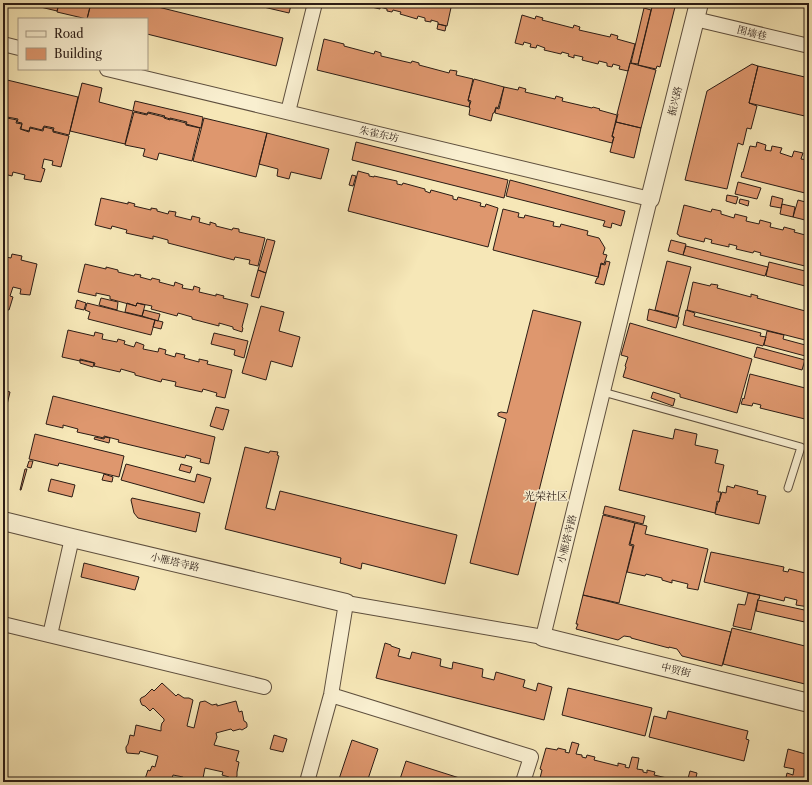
<svg xmlns="http://www.w3.org/2000/svg" width="812" height="785" viewBox="0 0 812 785" font-family="'Libre Caslon Text','Noto Serif SC',serif">
	<style>
		.building { fill: #de976e; stroke: #2b1c15 }
		.lines { fill: none; stroke-linecap: round; stroke-linejoin: round }
		.service-casing { stroke: #5e4f3e; stroke-width: 9 }
		.minor-casing { stroke: #5e4f3e; stroke-width: 16 }
		.tertiary-casing { stroke: #5e4f3e; stroke-width: 20 }
		.service { stroke: #f9efd0; stroke-width: 7 }
		.minor { stroke: #f9efd0; stroke-width: 14 }
		.tertiary { stroke: #f9efd0; stroke-width: 18 }
		.labels { text-anchor: middle; dominant-baseline: central; stroke-width: 3; stroke-linejoin: round; paint-order: stroke }
		.street-label { font-size: 10px; fill: #2b1c15; stroke: #f9efd0 }
		.neighbourhood-label { font-size: 11px; fill: #2b1c15; stroke: #f9efd0 }
	</style>
	<rect width="100%" height="100%" fill="#f6e7b7"/>
	<filter id="stains"><feTurbulence type="fractalNoise" baseFrequency=".005" numOctaves="4"/><feColorMatrix values="0 0 0 0 .2 0 0 0 0 .09 0 0 0 0 .02 0 0 0 .5 -.17"/></filter>
	<radialGradient id="worn" r=".72"><stop offset=".6" stop-color="#630" stop-opacity="0"/><stop offset="1" stop-color="#630" stop-opacity=".3"/></radialGradient>
	<path class="building" d="M24,3H59L57,11Z
		M59,3H91L87,19L57,12Z
		M91,3H142L283,38L276,66L147,34V19H87Z
		M256,3H282L291,5L289,13L255,5Z
		M364,3H452L447,26L438,24V22L431,20V22L425,21V18L418,16L417,19L400,14L401,12L393,10L392,12L387,11V9L380,7V9L363,5Z
		M653,3H676L660,67L657,66L656,69L638,65Z
		M644,8L651,10L638,64L631,63Z
		M522,15L535,19L536,16L543,18L542,20L573,28L574,25L580,27L579,30L610,37L611,34L618,36L617,39L635,44L628,71L619,69L620,66L613,64L612,67L607,66V63L599,61L598,64L582,60L583,57L574,55V58L568,56L569,54L562,52L561,54L544,50L545,48L537,45L536,48L530,47L531,44L524,42L523,45L515,43Z
		M438,24L446,26L445,31L437,29Z
		M324,39L344,44V46L374,54L375,51L381,53V56L411,63L412,61L419,63V65L449,73L450,70L457,71L456,75L473,79L468,101L470,102L469,107L317,70Z
		M630,63L656,70L641,128L616,122L618,114H617Z
		M752,64L758,66L749,103L757,106L751,129L747,128L743,145L738,143L727,189L685,180L707,91Z
		M758,66L809,78V117L749,103Z
		M3,79L78,97L69,135L53,131L54,128L44,126L42,130L30,127L29,131L21,129L22,123L17,122L18,119L7,117V120L3,119Z
		M474,79L504,87L498,108L496,107L494,113H493L491,121L469,115L470,108L469,107L471,101L468,100Z
		M82,83L102,88L99,102L133,111L125,144L70,131Z
		M504,87L518,90L519,87L526,89L525,92L555,99L556,96L563,98L562,101L592,108L593,107L600,109L599,110L617,115L612,137H614L612,143L495,113L496,108L499,109Z
		M135,101L203,117L201,128L186,124L187,122L170,118V119L164,117L165,116L148,112L147,114L134,111L133,110Z
		M134,112L147,115L148,113L164,117V118L170,120V119L186,123V125L200,128L192,161L159,153L157,160L143,156L145,149L125,145Z
		M7,118L17,120L16,123L22,124L20,129L29,132L30,128L43,131L44,127L53,129V132L69,136L61,167L52,165L53,161L44,159L42,168L45,169L41,182L24,179L25,175L13,172L12,176L4,174L3,120L7,121Z
		M204,118L267,133L256,177L193,161Z
		M616,122L641,128L634,158L610,152L614,137L612,136Z
		M267,133L329,149L321,179L291,172L289,179L277,176L278,169L259,164Z
		M356,142L508,180L504,198L352,160Z
		M757,142L766,145L765,150L771,151L772,146L782,148L780,153L792,157L794,151L803,153L801,159L808,160L809,155V194L741,177L742,172H743L750,146L756,147Z
		M358,171L369,174V176L374,177V176L397,181V184L402,185L403,183L425,189V191L430,193L431,190L453,196V199L457,200L458,197L481,203L480,206L485,207L486,204L498,208L488,247L348,211Z
		M352,175L356,176L353,186L349,185Z
		M510,180L625,211L621,226L612,223L611,228L603,226L605,221L506,196Z
		M738,182L761,188L757,199L735,194Z
		M727,195L738,197L736,204L726,201Z
		M772,196L783,199L781,208L770,206Z
		M101,198L128,204V202L135,204L134,206L151,210V208L157,209V211L168,214L169,211L176,212L175,216L191,220L192,216L200,218L199,222L210,225V222L216,224V226L232,230L233,228L239,229V232L265,238L258,266L249,264L250,260L235,257L234,260L168,243V240L153,236V239L126,233L127,230L112,226L111,229L95,225Z
		M740,199L749,201L748,206L739,203Z
		M798,200L809,203V221L793,217Z
		M782,204L795,207L793,217L780,214Z
		M684,205L711,212L712,209L721,211V214L734,218L735,214L747,217L746,221L759,224L760,220L771,223L770,227L783,230L784,227L795,230L794,232L809,236V267L760,255L761,253L754,251L753,253L736,249L737,246L729,244V247L711,243L712,240L705,238L704,242L679,236V235L677,234Z
		M503,209L519,213L518,217L524,218L525,215L554,222L553,226L560,227L561,224L588,231L587,235L599,238L605,248L603,254L607,255L604,264L601,263L598,277L493,250Z
		M267,239L275,241L266,273L258,270Z
		M671,240L686,244L683,255L668,251Z
		M686,246L768,267L765,276L683,255Z
		M3,252L7,253L6,257L11,258L12,254L22,256L21,260L37,264L30,295L20,294L21,289L13,287L10,296L13,297L9,310L3,309Z
		M606,261L610,262L604,285L595,283L597,278H598L601,264L605,265Z
		M667,261L691,267L678,316L655,310Z
		M769,262L809,272V287L766,276Z
		M85,264L106,269V267L118,270V272L134,276L135,274L141,275L140,277L151,280L152,278L160,280L159,282L174,286L175,282L183,285L182,288L193,290L194,286L200,288L199,292L216,296V294L224,296L223,298L248,304L242,327L243,328L242,332L233,329V327L219,323V326L192,319V317L178,313L177,316L151,309L152,306L137,303L136,306L110,299V296L96,293V296L78,292Z
		M258,270L266,273L259,298L251,296Z
		M693,282L710,286L711,284L718,285L717,288L751,297V294L758,296L757,298L809,312V341L687,310Z
		M101,298L118,302L117,310L99,305Z
		M77,300L86,303L84,310L75,308Z
		M87,303L155,320L151,335L88,319L90,312L85,310Z
		M127,303L136,306L137,303L145,305L142,316L125,312Z
		M261,306L284,312L279,331L300,337L292,367L271,361L266,380L242,373Z
		M649,309L679,317L676,328L647,320Z
		M144,310L160,314L158,321L142,316Z
		M533,310L581,322L518,575L470,563L506,419L498,416V413L501,412L507,413Z
		M686,310L695,313L694,316L761,333L760,336L766,337L763,346L683,325Z
		M155,320L163,322L161,329L153,327Z
		M630,323L752,359L737,413L680,397V394L623,377L626,367L625,366L628,357L621,355Z
		M68,330L94,336L95,332L103,334L102,339L117,342L118,339L125,341L124,344L134,347L136,342L144,345L143,349L158,352L159,348L166,350L165,354L175,357L176,353L185,355L184,358L199,362V359L208,361L207,364L232,370L225,398L216,396L217,393L203,389L202,392L175,386L176,382L162,379L161,382L135,375V373L121,369L120,372L94,366L95,363L80,359V361L62,357Z
		M767,331L784,335L783,339L809,346V357L764,345Z
		M214,333L248,341L244,358L234,355L235,350L211,344Z
		M757,347L805,360L802,370L754,357Z
		M80,360L94,363L93,367L80,363Z
		M750,374L809,389V420L760,408L761,405L753,403L752,406L741,404L743,398L744,399Z
		M3,390L10,392L3,422Z
		M653,392L675,399L673,406L651,398Z
		M53,396L215,437L209,464L200,462L201,459L186,455L185,458L118,442L119,440L104,436V438L77,432L78,429L63,425V428L46,424Z
		M216,407L229,410L223,430L210,426Z
		M675,429L697,434L695,445L718,450L715,463L724,465L718,492H721L719,502L717,501L715,513L619,490L633,430L673,439Z
		M35,434L124,456L119,477L59,463L58,466L29,459Z
		M95,437L104,439L105,437L110,438L109,443L94,439Z
		M245,447L269,453L270,451L278,452L277,455L279,456L266,508L275,510L280,491L457,535L445,584L362,563L361,569L340,563L341,558L225,529Z
		M29,461H33L31,468L27,467Z
		M126,464L195,482L197,474L211,478L204,503L121,480Z
		M181,464L192,467L190,473L179,470Z
		M25,469H27L21,490H20Z
		M104,474L113,477L112,482L102,480Z
		M51,479L75,485L72,497L48,491Z
		M735,485L758,491L757,494L766,496L759,524L715,514L718,502H719L722,492L726,493L727,486L734,488Z
		M132,498L200,513L196,532L138,518L134,513L131,500Z
		M605,506L645,516L643,524L603,514Z
		M603,515L635,523L629,545L633,546L619,603L583,595Z
		M635,523L647,526L645,534L708,549L698,590L687,588L688,584L672,580V583L662,580V578L646,574L645,576L627,572L634,545L630,544Z
		M809,528V547L805,545Z
		M711,552L784,567L783,571L788,572L789,569L809,574V607L796,605L797,600L785,597L784,601L704,582Z
		M84,563L139,577L135,590L81,577Z
		M748,593L760,595L759,599H758L751,630L733,626L738,604L745,605Z
		M583,595L731,632L722,666L682,656L677,649L669,647V648L631,638V637L624,636L618,640L576,629L578,624H576Z
		M758,600L809,611V623L756,611Z
		M732,628L809,647V685L723,664Z
		M385,643L391,645V646L400,649L398,656L410,659L412,652L441,659L440,666L452,669L453,662L483,669L482,677L494,680L496,672L525,680L523,687L536,691L538,683L552,687L544,720L376,678Z
		M162,683L176,696L178,694L184,698H189L193,700L187,726L194,728L200,702L205,701L212,705L217,704V706L236,701L239,712L242,711L244,721L246,722L247,724V727L242,730L240,729L233,731L231,729L216,733L217,737L214,745L239,751L236,761L239,762L237,772V776L236,778L233,779H230L229,777L222,775L223,772L205,768L203,778L206,779L205,782H181L183,777L173,775L171,782H140L141,778L145,779L148,770L150,771L152,766L155,767L158,756L140,751L139,754L127,753L126,750V747L128,744L130,735L134,736L136,725L161,731V727L162,723L164,721V719L153,708L150,711L145,706L142,705L141,703L140,700L141,698L145,696L152,689L154,691Z
		M568,688L652,708L645,736L562,715Z
		M668,711L748,731L746,739L749,740L744,761L649,737L654,716L666,719Z
		M274,735L287,739L283,752L270,749Z
		M352,740L378,749L367,782H338Z
		M572,742L579,744L576,754L582,755V757L586,758L587,755L595,757L594,760L618,766V763L626,765L625,767L629,768L632,757L639,758L637,769L643,770V772L647,773V770L655,772L654,775L667,778L666,782H603V781L599,780V782H539L542,770L540,769L546,748L557,750L558,748L566,750L565,752L569,753Z
		M788,749L809,755V782H785L787,773L793,775L794,769L784,767Z
		M406,761L472,782H399Z
		M690,771L697,773L695,782H687Z"/>
	<g class="lines">
		<g class="service-casing">
			<path id="service" d="M603,392L801,447L788,488"/>
		</g>
		<g class="minor-casing">
			<path id="minor" d="M695,19L809,46
				M3,44L19,48
				M107,69L650,199L543,637L346,603L331,695L307,782
				M288,112L315,3
				M3,624L264,687
				M50,635L72,538
				M331,695L531,757L523,782"/>
		</g>
		<g class="tertiary-casing">
			<path id="tertiary" d="M650,199L699,3
				M3,521L72,538L346,603
				M543,637L809,703"/>
		</g>
		<use href="#service" class="service"/>
		<use href="#minor" class="minor"/>
		<use href="#tertiary" class="tertiary"/>
	</g>
	<g class="labels">
		<g class="street-label">
			<text transform="translate(752 33) rotate(14)">围墙巷</text>
			<text transform="translate(675 101) rotate(-76)">振兴路</text>
			<text transform="translate(379 134) rotate(13)">朱雀东坊</text>
			<text transform="translate(567 539) rotate(-76)">小雁塔寺路</text>
			<text transform="translate(175 562) rotate(13)">小雁塔寺路</text>
			<text transform="translate(676 670) rotate(14)">中贸街</text>
		</g>
		<g class="neighbourhood-label">
			<text x="546" y="496">光荣社区</text>
		</g>
	</g>
	<rect width="812" height="785" fill="none" stroke="#f6e7b7" stroke-width="16"/>
	<rect x="4" y="4" width="804" height="777" fill="none" stroke="#2b1c15" stroke-width="2"/>
	<rect x="8" y="8" width="796" height="769" fill="none" stroke="#2b1c15"/>
	<rect x="18" y="18" width="130" height="52" fill="#f9efd0" stroke="#a79b85"/>
	<rect x="26" y="31" width="20" height="6" fill="#f9efd0" stroke="#a79b85"/>
	<text x="54" y="38" font-size="12" fill="#2b1c15">Road</text>
	<rect x="26" y="48" width="20" height="12" fill="#de976e" stroke="#a79b85"/>
	<text x="54" y="58" font-size="12" fill="#2b1c15">Building</text>
	<rect width="100%" height="100%" filter="url(#stains)"/>
	<rect width="100%" height="100%" fill="url(#worn)"/>
</svg>
